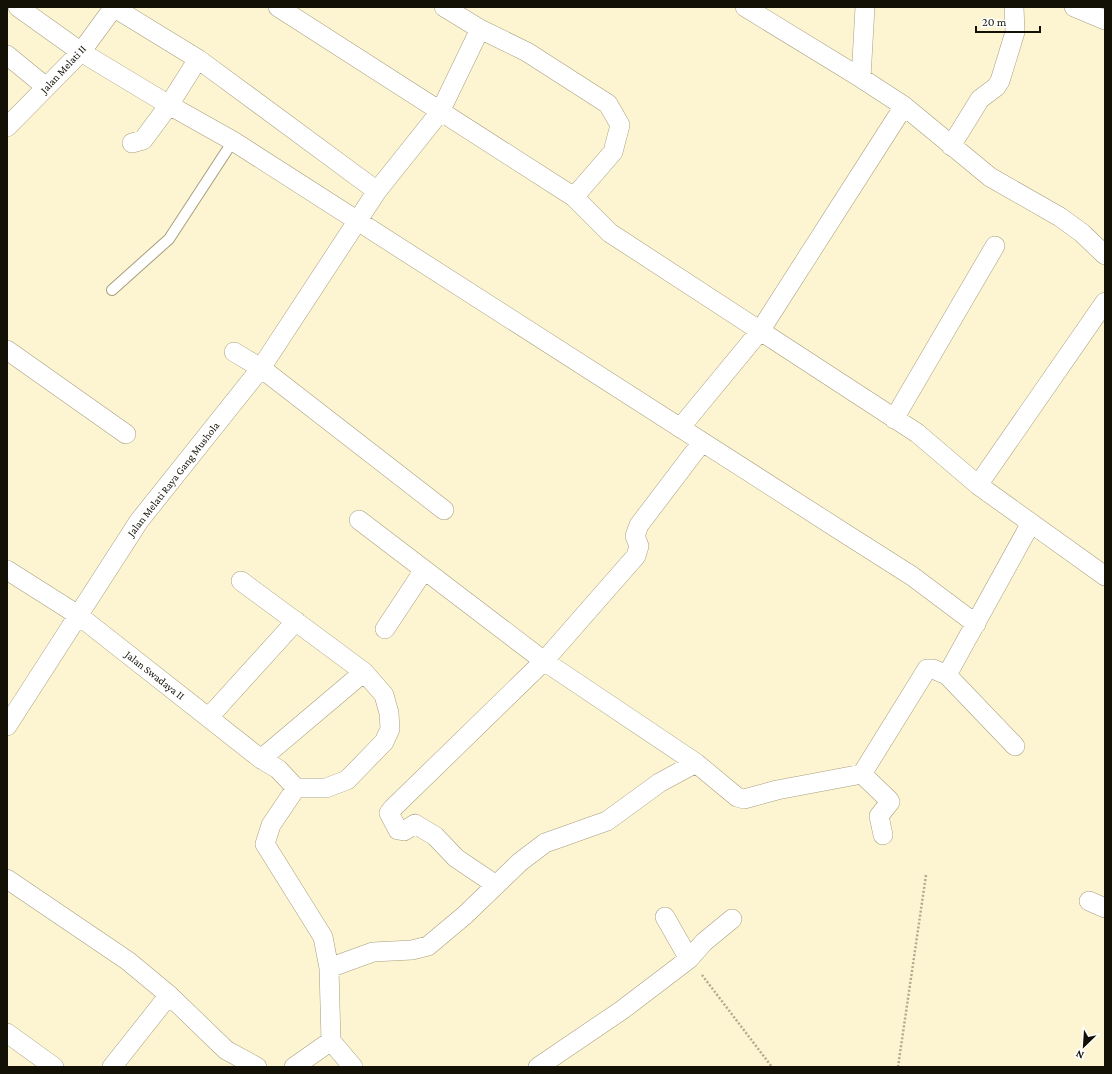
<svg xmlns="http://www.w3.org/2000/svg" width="1112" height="1074" viewBox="0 0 1112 1074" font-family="'Crimson Pro',serif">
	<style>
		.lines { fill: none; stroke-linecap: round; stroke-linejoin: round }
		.lane-casing { stroke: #a79e7e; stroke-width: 12 }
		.street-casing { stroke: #a79e7e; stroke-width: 20 }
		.path { stroke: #b1aa8f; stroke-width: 2.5; stroke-dasharray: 2 2; stroke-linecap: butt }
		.lane { stroke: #fff; stroke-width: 10 }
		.street { stroke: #fff; stroke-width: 19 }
		.labels { text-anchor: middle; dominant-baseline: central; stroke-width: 3.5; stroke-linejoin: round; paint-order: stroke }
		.street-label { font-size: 11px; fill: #131005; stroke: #fff }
	</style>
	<rect width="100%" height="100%" fill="#fdf4d2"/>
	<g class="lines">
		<g class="lane-casing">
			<path id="lane" d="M112,290L169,239L233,141"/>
		</g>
		<g class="street-casing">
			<path id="street" d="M18,7L81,52L169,105L233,141L849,536L912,576L976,624
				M113,7L198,59
				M278,7L574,197L610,233L917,433L978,485L1105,576
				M444,7L480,29L527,52L608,104L620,125L613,152L574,197
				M745,7L861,78L904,106L990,177L1060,217L1082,233L1105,255
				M1074,7L1105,20
				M7,55L46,87
				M861,78L865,7
				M7,127L81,52L114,7
				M132,143L143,140L169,105L198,59L377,191
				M951,146L980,99L996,87L1000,81L1015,32L1014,7
				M7,350L126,434
				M234,352L261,368L377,191L440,112L480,29
				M894,419L995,246
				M680,428L760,331L904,106
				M978,485L1105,302
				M359,520L544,661L696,763L737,797L744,799L777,790L862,774L927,669H933L947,675L1015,746
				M7,570L78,615L261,759L278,769L296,788
				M241,581L364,672L384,695L389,713L390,729L384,742L347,780L326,788H296
				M385,629L424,570
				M947,675L1031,523
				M209,717L296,621
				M7,726L139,521L261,368L444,510
				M261,759L364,672
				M862,774L889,800L890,802L879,816L883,835
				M296,788L271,825L265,844L323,937L329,968L331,1041L353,1067
				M7,879L128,961L169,995
				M496,885L456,858L435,836L415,824L404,831L398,830L389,813L393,808L544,661L636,556L639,546L635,536L639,525L702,442
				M1089,901L1105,908
				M665,917L689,959
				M329,968L373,952L412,950L428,946L465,915L520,862L545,843L607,821L659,783L696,763
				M7,1033L54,1067
				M112,1067L169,995L226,1050L257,1067
				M294,1067L331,1041
				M538,1067L622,1010L689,959L704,942L732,919"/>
		</g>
		<path class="path" d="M702,975L772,1067
			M898,1067L926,875"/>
		<use href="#lane" class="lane"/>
		<use href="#street" class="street"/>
	</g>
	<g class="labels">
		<g class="street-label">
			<text transform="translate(63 69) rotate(-47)">Jalan Melati II</text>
			<text transform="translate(173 479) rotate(-52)">Jalan Melati Raya Gang Mushola</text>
			<text transform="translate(155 675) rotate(38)">Jalan Swadaya II</text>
		</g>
	</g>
	<rect width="1112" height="1074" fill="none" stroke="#131005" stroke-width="16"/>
	<g transform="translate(1084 1046) rotate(205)" stroke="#ffffff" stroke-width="3" paint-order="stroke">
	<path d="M0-3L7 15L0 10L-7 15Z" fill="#131005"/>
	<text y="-6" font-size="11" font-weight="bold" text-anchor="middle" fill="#131005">N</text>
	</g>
	<path d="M976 26v6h64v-6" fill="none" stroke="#131005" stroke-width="2"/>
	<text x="982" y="26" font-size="12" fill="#131005" stroke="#ffffff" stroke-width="3" paint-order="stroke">20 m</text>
</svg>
